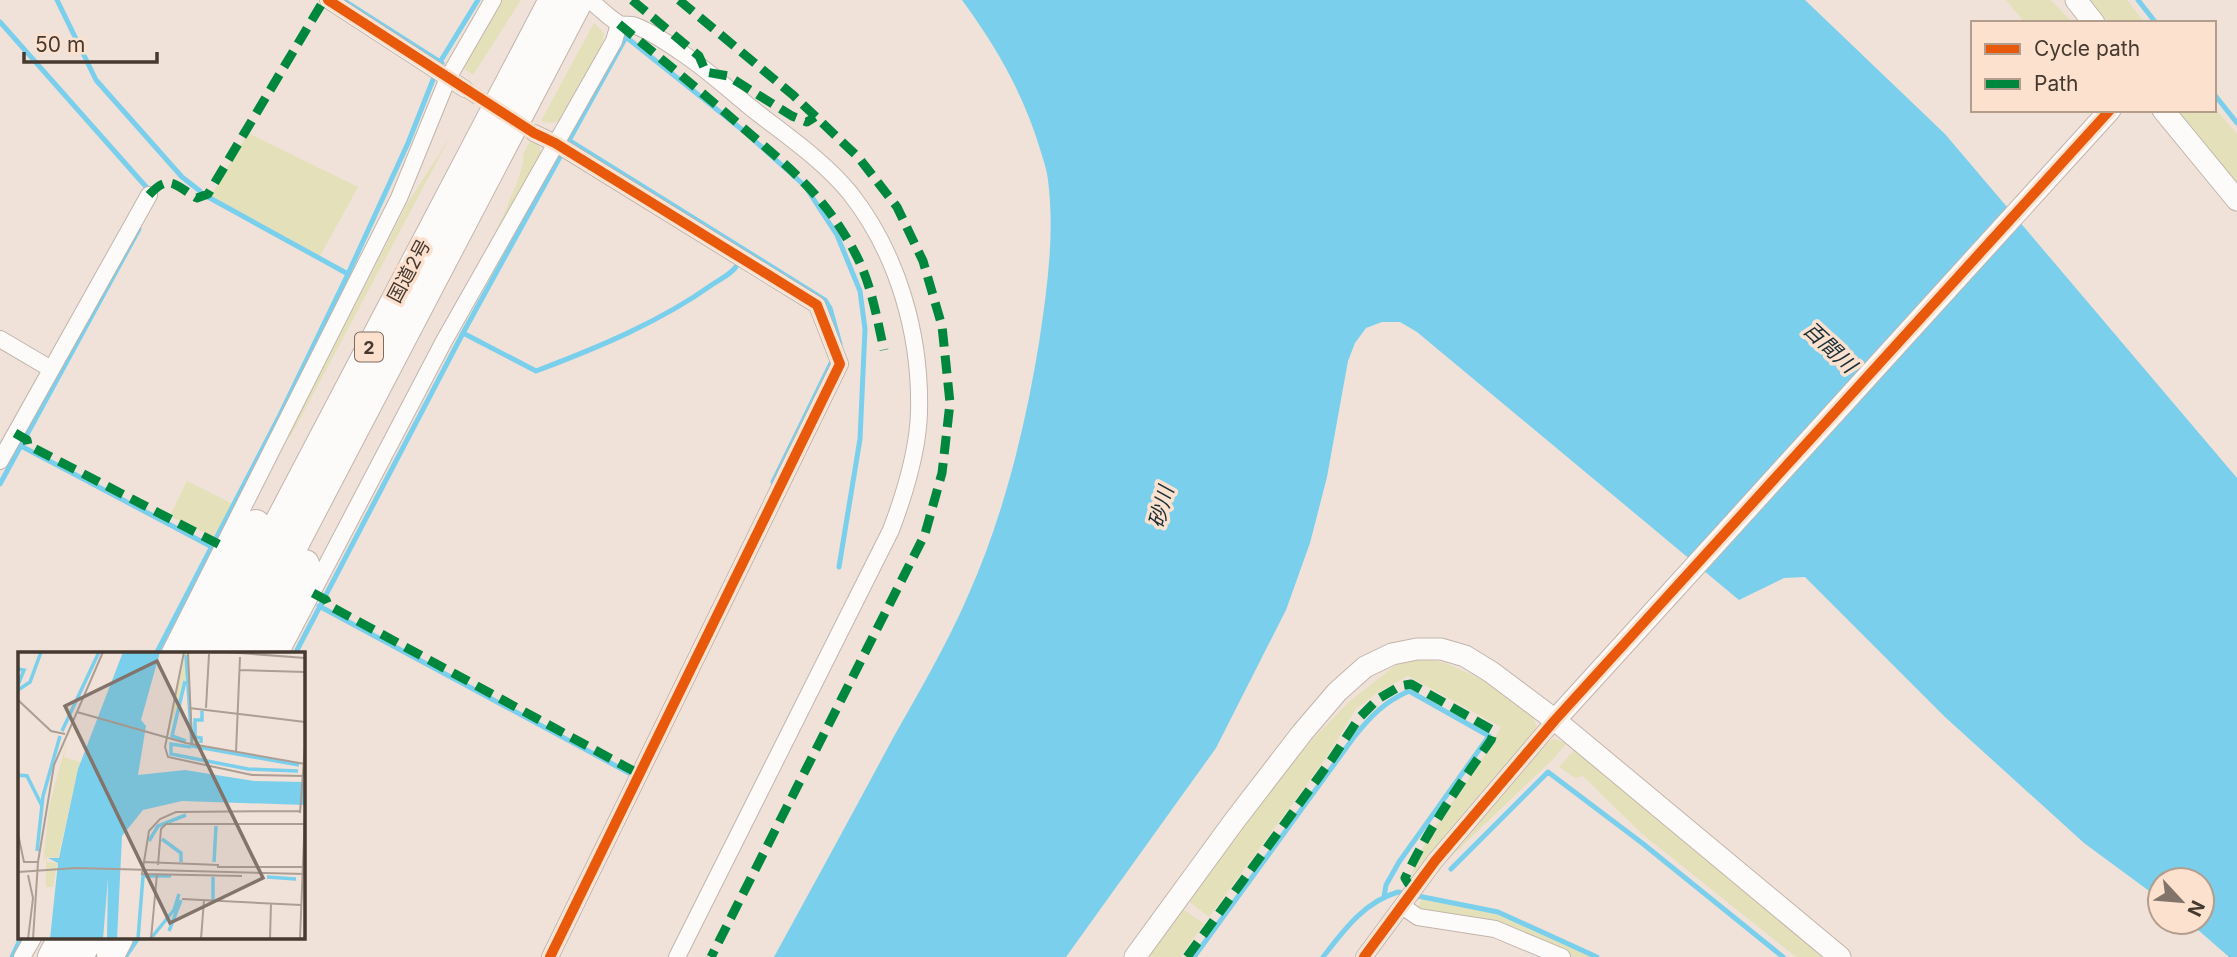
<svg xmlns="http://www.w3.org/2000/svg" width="2237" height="957" viewBox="0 0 2237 957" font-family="Inter,'Noto Sans JP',sans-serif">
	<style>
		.green { fill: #e4e0ba }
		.water { fill: #7acfec }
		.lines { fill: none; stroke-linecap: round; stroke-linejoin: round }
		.stream { stroke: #7acfec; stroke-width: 5 }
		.street-tunnel { stroke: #cec0b6; stroke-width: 16; stroke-dasharray: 16 8; stroke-linecap: butt }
		.street-casing { stroke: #c1b5ad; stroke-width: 18 }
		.secondary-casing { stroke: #c1b5ad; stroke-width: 23 }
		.highway-casing { stroke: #c1b5ad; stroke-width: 30 }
		.street { stroke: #fdfbf9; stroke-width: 16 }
		.secondary { stroke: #fdfbf9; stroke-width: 21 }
		.highway { stroke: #fdfbf9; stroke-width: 28 }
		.quiet { stroke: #00873e; stroke-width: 9; stroke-dasharray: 18 9; stroke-linecap: butt }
		.cycleway-casing { stroke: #fbe1ce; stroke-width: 15 }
		.cycleway { stroke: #e8590c; stroke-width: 10 }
		.labels { text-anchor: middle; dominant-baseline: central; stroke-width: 7; stroke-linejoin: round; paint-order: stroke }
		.shield { fill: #fbe1ce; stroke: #7c6b5f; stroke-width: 2 }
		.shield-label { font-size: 18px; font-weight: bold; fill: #46392f }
		.street-label { font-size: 19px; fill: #46392f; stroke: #fbe1ce }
		.water-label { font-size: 21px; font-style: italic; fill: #192e37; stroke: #fbe1ce }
		.inset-river { fill: none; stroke: #7acfec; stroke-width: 3.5 }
		.inset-road { fill: none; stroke: #ac9e94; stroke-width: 2 }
		.view { fill: #82746a; fill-opacity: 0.15; stroke: #82746a; stroke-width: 3.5 }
		.inset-edge { fill: none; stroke: #46392f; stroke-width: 3.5 }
	</style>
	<rect width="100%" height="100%" fill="#f0e2d8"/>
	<path class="green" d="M498,0H521L473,75L463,68L469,52Z
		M2006,0H2051L2073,23H2025Z
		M2091,0H2127L2145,23H2108Z
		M594,23L604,33L602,46L564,118C556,123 550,124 541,121Z
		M2214,107L2237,134V185L2176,110H2214Z
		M248,133L358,187L320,256L211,196Z
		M450,137L291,436L285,441L407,204Z
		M531,138L539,144L541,155L486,253C493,236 527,169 523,155Z
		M187,481L237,506L220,540L170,516Z
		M1426,659L1446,663L1483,680L1532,713L1537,728L1409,879L1427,839L1489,749L1501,727L1408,676L1377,693L1356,709L1326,758L1209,917L1188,901L1299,753L1349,702L1393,667L1405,662Z
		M1554,739L1567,743L1554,758L1438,869L1542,745Z
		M1575,749L1825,957H1796L1641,833L1583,776L1575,778L1559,767Z
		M1422,898L1497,914L1594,957H1571L1507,928L1420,913L1418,908Z
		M1183,909L1204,924L1180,957H1148Z"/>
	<path class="water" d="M962,0H1805L1945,134L2237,478V957H2229L2189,922H2202V880H2160V899L2084,843L1945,717L1805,577L1784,578L1739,600L1417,332L1400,322H1382L1366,328L1355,343L1348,361L1327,477L1310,543L1286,610L1216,748L1066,957H774C814,884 854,811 893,738C919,692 946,646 967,598C1003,518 1025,429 1039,343C1047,290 1055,234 1048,180C1047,170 1043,159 1040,149C1024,95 996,46 962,0Z"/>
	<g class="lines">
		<path class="stream" d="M57,0L96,80L182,177L200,191
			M343,0L442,63
			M2138,0L2156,23
			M0,22L148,189
			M2214,94L2237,123
			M567,139L825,300L830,308L840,344
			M567,144L626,37L745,132L805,186L837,235L860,291L865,329L860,439L839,567
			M208,197L348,274
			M463,333L536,371C597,348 660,322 713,284C722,278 733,273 738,264
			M21,446L212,547
			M773,482L833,359
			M0,484L139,229
			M319,606L631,774
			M156,654L278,419L348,274L408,143L440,62L478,0
			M295,654L463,333L561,155
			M1451,869L1548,772L1642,843L1783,957
			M12,957L21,938
			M125,957L138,938
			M1194,957L1354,737C1370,717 1384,702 1409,691L1489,736L1399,862L1386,885L1384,897
			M1323,957C1344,930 1364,902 1398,892L1498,912L1597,957"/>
		<path class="street-tunnel" d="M465,89L502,113"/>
		<g class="street-casing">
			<path id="street" d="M328,0L465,89
				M589,0C599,7 608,17 618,23C622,26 628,24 633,25C648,30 666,42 679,51C704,67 727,88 750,107C784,134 822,159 850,193C898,254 921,335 919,412C918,452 905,493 891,530L677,957
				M534,133L555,143L817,305L840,364L550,957
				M0,339L51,369
				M0,461L149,195
				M169,654L399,198L448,78L493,0
				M280,654L444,341L614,41L619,24
				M1402,906L1418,917L1495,929L1562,957
				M22,957L33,938
				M1364,957L1435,861L1555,720"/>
		</g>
		<g class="secondary-casing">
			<path id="secondary" d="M2076,0L2094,23
				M2163,110L2237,200
				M1555,720L2110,110
				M1135,957L1235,820L1302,733L1337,692L1365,667L1392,654L1417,649H1441L1465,656L1491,672L1555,720L1840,957"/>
		</g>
		<g class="highway-casing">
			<path id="highway" d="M186,654L256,524
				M210,654L553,0
				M237,654L579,0
				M260,654L305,564
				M111,953L119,938
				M52,957L62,938
				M79,957L89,938"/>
		</g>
		<use href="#street" class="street"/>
		<use href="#secondary" class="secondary"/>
		<use href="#highway" class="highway"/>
		<path class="quiet" d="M632,0L699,56L706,72L728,76L792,116L807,122L815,117
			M679,0L793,95L859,158L897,207L923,261L942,326L950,403L942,473L925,534L711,957
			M619,24C660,58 702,92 742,127C789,167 826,197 855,253C871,282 877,319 884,350
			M149,195C169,173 175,185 197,198L208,194L324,0
			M15,433L27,440L28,445L224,547
			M313,593L326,600L328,605L639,774
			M1187,957L1332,759L1359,718L1378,699L1400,686L1411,684L1494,731L1491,740C1459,785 1429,828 1405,878L1408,883L1415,888"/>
		<g class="cycleway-casing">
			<path id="cycleway" d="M328,0L534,133L555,143L817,305L840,364L550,957
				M1364,957L1435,861L1555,720L2110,110"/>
		</g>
		<use href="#cycleway" class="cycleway"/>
	</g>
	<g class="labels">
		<rect class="shield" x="355" y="332.5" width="28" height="29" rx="5"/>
		<g class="shield-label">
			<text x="369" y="347">2</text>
		</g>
		<g class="street-label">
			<text transform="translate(409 271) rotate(-62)">国道2号</text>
		</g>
		<g class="water-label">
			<text transform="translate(1830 347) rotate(43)">百間川</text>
			<text transform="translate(1161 507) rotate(-75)">砂川</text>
		</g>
	</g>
	<g transform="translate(18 652)">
		<rect width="287" height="287" fill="#f0e2d8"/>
		<path d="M167,0H170L171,72L172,57L173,56L172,91L168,25L150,83ZM49,88L46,105L62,110L40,206L29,205V210L39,211L35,235H28V203L25,211L31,155Z" fill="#e4e0ba"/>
		<path d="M105,0H142L123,68L128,74L120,123L167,118L236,129L287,130V153L164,149L125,158L104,184L99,287H89L90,226L85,287H32L40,211L30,206H41L60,117Z" fill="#7acfec"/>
		<path class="inset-river" d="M168,3L174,94L281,113M0,17L6,18L0,33M167,29L154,84L168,89M0,38L12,30L23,0M44,79L81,0M183,91V86L177,85V68H184V59M173,95L153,92V102L230,117L280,119M0,123L9,124L24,154M144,187L163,201V210M131,189L140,174L168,163M19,199L25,144L42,84M196,210L198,174M249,225L278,227M195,248V225M151,279L163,248M134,285L156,258L161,242M120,287L125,224H153"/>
		<path class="inset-road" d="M166,0L147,95L150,105L234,123L287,124M170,0L174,92M208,0L287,6M222,18L287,20M0,48L33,79L47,82M171,56L287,70M188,56L191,2M59,60L168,91L287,112M218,100L222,5M282,161L287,94M0,182L6,210H20L15,287M20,210L36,113L85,0M125,210L201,213M140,213L143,177L148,172H287M199,215H239M240,215H287M0,220L58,216L287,222M224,224L124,222L131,179L142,167L158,160L282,159M164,247L283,253M10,287L15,246L10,223M133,287L139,222M183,287L186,248M252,287L253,251M282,287L287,161"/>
		<path class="view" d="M139,9L245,226L152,271L47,54Z"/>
		<rect width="287" height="287" class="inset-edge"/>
	</g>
	<rect x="1971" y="21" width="245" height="91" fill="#fbe1ce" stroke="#b39e8e" stroke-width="2"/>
	<rect x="1985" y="44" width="35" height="10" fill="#e8590c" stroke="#b39e8e" stroke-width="2"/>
	<text x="2034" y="56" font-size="21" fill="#46392f">Cycle path</text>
	<rect x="1985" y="79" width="35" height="10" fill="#00873e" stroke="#b39e8e" stroke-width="2"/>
	<text x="2034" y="91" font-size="21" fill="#46392f">Path</text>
	<g transform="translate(2181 901) rotate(116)"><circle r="33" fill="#fbe1ce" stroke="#b39e8e" stroke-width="2"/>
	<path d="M0-5L12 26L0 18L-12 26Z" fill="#82746a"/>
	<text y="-10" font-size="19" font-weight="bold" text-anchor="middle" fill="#46392f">N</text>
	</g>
	<path d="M24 52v10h133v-10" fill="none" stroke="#46392f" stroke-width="3.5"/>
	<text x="35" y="52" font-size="21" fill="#46392f" stroke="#fbe1ce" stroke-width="5" paint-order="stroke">50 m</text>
</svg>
